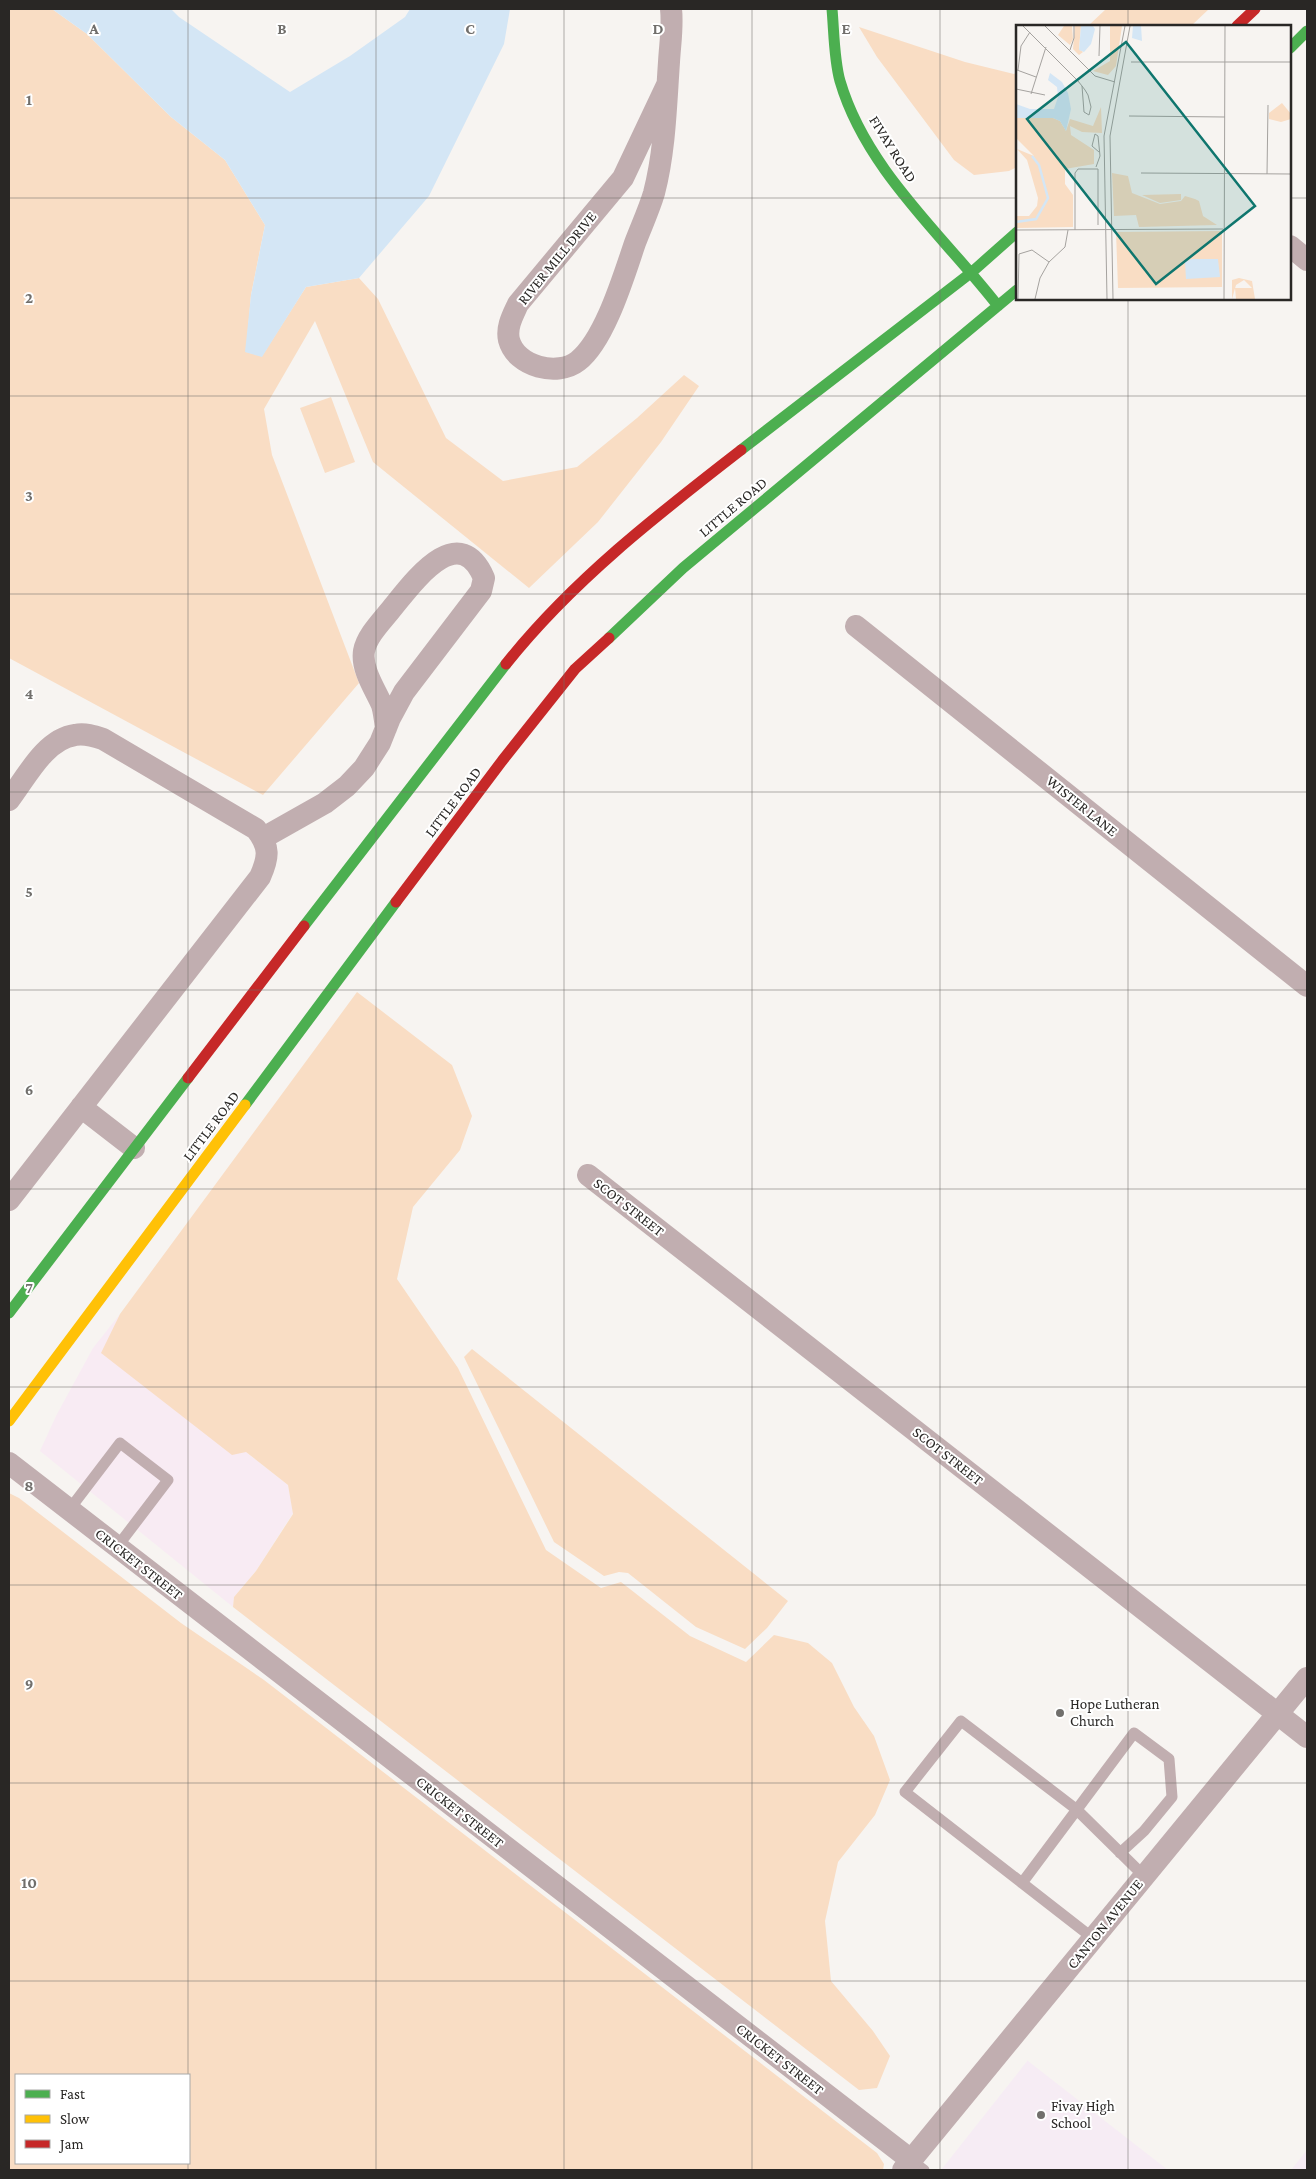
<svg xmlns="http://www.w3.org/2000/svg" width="1316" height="2179" viewBox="0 0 1316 2179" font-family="'Crimson Pro',serif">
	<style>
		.commercial { fill: #f8ebf3 }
		.education { fill: #f6ecf4 }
		.green { fill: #f9ddc4; fill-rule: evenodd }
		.water { fill: #d4e6f5 }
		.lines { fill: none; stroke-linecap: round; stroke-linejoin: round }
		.lane { stroke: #c1aeb0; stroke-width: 11 }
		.street { stroke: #c1aeb0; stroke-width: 22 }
		.fast { stroke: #4caf50; stroke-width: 11 }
		.slow { stroke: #ffc107; stroke-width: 11 }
		.jam { stroke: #c62828; stroke-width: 11 }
		.grid { fill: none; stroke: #716f6c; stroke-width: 1; stroke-opacity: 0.55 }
		.poi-dot { fill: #716f6c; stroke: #fff; stroke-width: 2 }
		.labels { text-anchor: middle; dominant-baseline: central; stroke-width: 4; stroke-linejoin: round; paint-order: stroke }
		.street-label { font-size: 15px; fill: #292725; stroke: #fff }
		.poi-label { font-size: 15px; fill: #292725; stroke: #fff; text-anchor: start }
		.inset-river { fill: none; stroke: #d4e6f5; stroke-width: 2.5 }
		.inset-road { fill: none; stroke: #a5a29f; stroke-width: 1 }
		.view { fill: #0f766e; fill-opacity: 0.15; stroke: #0f766e; stroke-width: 2.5 }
		.inset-edge { fill: none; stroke: #292725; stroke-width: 2.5 }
		.grid-label { font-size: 16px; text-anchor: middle; font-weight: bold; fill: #716f6c; stroke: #fff; stroke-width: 4; stroke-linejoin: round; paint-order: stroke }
	</style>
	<rect width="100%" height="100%" fill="#f7f4f1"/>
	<path class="commercial" d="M120,1314L102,1353L246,1452L288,1485L293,1513L256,1571L234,1597L233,1607L40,1451L56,1416L93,1348Z"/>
	<path class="education" d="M1028,2060V2061L1168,2170H941Z
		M1307,2150V2170H1291Z"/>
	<path class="green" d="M9,9H52L87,34L171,117L225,160L265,225L251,295L246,352L262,356L306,287L359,278L378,299L446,438L503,481L577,467L637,418L684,375L699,386L661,442L598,522L529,588L373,462L315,321L264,409L272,455L359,683L263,795L9,658Z
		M1106,9H1209L1191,26H1088Z
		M859,27L965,62L1014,74L1017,72V167L1009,171L974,175L954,160L877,57Z
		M331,397L355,462L325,473L300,408Z
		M357,992L452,1065L472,1116L460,1150L413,1207L397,1279L458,1368L546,1550L601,1588L621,1582L690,1636L746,1662L774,1635L808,1643L832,1663L854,1707L874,1736L890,1780L875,1815L838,1862L825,1921L831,1981L873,2031L890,2056L877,2088L859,2090L233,1607L234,1597L256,1571L293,1514L288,1485L246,1452L232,1455L101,1353L120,1314Z
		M472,1349L788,1601L767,1628L745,1649L696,1627L628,1573L619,1572L604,1576L554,1542L464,1357Z
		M9,1493L19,1498L181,1623L264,1680L877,2153L884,2164L883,2170H9ZM189,2075V2163H16V2075Z"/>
	<path class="water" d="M52,9H171L179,17L290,92L350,56L405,17L410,9H510L504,44L429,196L359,278L306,287L262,357L245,352L251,295L265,225L225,160L171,117L87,34Z"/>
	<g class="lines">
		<path class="lane" d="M69,1510L120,1443L168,1480L117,1547
			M1022,1883L1134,1733L1169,1759L1172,1797L1144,1831L1120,1853
			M1094,1939L905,1792L961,1721L1076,1809L1144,1876
			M911,2160L924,2170"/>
		<path class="street" d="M667,85L623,178L518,304C513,315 506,327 509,340C516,367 558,377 578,361C605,340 624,275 635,243C641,227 649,210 654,193C665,151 666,105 669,62C670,44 673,26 671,9
			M1290,246L1307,260
			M856,626L1307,986
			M9,800C26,778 45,739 75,735C85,733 94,736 103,739L256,829C270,847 269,857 260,877L9,1200
			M263,838L325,803L347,786L364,768L380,743L390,718L404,692L481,591L484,578C459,520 415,580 393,607C383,620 367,635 364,651C361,669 375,689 382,705C384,712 385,720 386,728
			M81,1107L134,1148
			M588,1175L1307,1737
			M9,1463L911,2160
			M903,2170L1307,1678"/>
		<path class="fast" d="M832,9C834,31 834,60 840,81C866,170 943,235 998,306
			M1290,48L1307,31
			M741,450L972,272L1017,232
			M609,638L683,568L1017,290
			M304,926L506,664
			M245,1105L396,902
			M9,1313L188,1078"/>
		<path class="slow" d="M9,1421L245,1105"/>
		<path class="jam" d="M1237,26L1255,9
			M506,664C572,581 657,515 741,450
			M396,902L502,761L575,669L609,638
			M188,1078L304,926"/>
	</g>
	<path class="grid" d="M188,9V2075M376,9V2170M564,9V2170M752,9V2170M940,9V2170M1128,9V26M9,198H1017M1290,198H1307M1128,299V2170M9,396H1307M9,594H1307M9,792H1307M9,990H1307M9,1189H1307M9,1387H1307M9,1585H1307M9,1783H1307M9,1981H1307M188,2163V2170"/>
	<g class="poi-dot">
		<circle cx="1060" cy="1713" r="5"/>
		<circle cx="1041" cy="2115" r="5"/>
	</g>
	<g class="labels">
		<g class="street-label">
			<text transform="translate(893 149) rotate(58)">FIVAY ROAD</text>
			<text transform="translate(557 258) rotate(-51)">RIVER MILL DRIVE</text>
			<text transform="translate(733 507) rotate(-40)">LITTLE ROAD</text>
			<text transform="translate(453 802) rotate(-53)">LITTLE ROAD</text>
			<text transform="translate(1082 806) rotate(39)">WISTER LANE</text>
			<text transform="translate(211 1126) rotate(-53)">LITTLE ROAD</text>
			<text transform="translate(629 1207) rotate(38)">SCOT STREET</text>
			<text transform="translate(948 1456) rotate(38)">SCOT STREET</text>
			<text transform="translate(139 1564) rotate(38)">CRICKET STREET</text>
			<text transform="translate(460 1812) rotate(38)">CRICKET STREET</text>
			<text transform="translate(1105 1924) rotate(-51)">CANTON AVENUE</text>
			<text transform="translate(780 2059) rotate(38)">CRICKET STREET</text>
		</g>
		<g class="poi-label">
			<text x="1070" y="1704">Hope Lutheran<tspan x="1070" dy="17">Church</tspan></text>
			<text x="1051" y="2106">Fivay High<tspan x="1051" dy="17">School</tspan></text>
		</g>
	</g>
	<g transform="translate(1016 25)">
		<rect width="275" height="275" fill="#f7f4f1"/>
		<path d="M48,1H56L57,14L54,20L42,10ZM59,1H65L63,24L67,27L63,30L57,24ZM94,1H106L100,41L92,50L77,46L94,36ZM266,78L275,89V94L265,97L253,94V88ZM85,82L86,108L66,107L54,101L55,110L78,125V139L49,144V159L57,170V202L0,203V191H13L21,181L22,173L11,135L1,124L18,131L0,113V93H37L44,96L50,106L54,94L77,101ZM96,148L112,151L116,168L144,179L165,176L169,171L179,174L183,176L187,191L201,200L123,202L120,190L98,191ZM165,169V175L144,178L126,170ZM206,206V262L102,263L100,207ZM223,253L236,256L239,274H220L219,263H236L228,255L220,260L216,274V255Z" fill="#f9ddc4"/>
		<path d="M65,1H77L79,4L75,19L68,27L63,25ZM117,1H125L126,16L116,13ZM34,48L46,57L52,68L55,84L50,106L44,96L37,93H0V79L14,84H38L42,72L41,62L32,55ZM176,234H202L204,252L170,254L169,237Z" fill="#d4e6f5"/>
		<path class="inset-river" d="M0,197L20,194L32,173L23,140L16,131"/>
		<path class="inset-road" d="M7,1L62,56L66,61L69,65L72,70L75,82L73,90L68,87L66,61M29,1L79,51L99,57M54,25L58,13V1M83,31L84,1M115,37H275M1,45L20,52M2,45L5,21L14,7M0,64L29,70M15,69L30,22M113,91L209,92M80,142L84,131L82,111L79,109L76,121L83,127M125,148L275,149M251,149L252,80M0,205L207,204M59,205V148L62,144H82V200M2,274L3,229L16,225L33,237M19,274L24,253L33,237L49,222L52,205M91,274L88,111L109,1M97,274L94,111L114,1M208,274L209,1"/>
		<path class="view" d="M110,17L239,181L140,259L11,94Z"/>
		<rect width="275" height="275" class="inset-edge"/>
	</g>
	<g class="grid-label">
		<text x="94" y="34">A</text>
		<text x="282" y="34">B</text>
		<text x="470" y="34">C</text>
		<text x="658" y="34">D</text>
		<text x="846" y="34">E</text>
		<text x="29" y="105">1</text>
		<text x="29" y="303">2</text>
		<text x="29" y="501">3</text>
		<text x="29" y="699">4</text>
		<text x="29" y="897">5</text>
		<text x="29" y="1095">6</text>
		<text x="29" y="1293">7</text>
		<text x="29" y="1491">8</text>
		<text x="29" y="1689">9</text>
		<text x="29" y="1888">10</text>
	</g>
	<rect width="1316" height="2179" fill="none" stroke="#292725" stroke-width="20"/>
	<rect x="15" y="2074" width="175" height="90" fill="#ffffff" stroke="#a9a9a8"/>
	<rect x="25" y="2090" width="25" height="8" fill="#4caf50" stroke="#a9a9a8"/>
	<text x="60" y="2099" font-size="15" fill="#292725">Fast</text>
	<rect x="25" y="2115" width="25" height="8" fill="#ffc107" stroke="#a9a9a8"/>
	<text x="60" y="2124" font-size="15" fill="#292725">Slow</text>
	<rect x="25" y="2140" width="25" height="8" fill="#c62828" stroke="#a9a9a8"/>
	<text x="60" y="2149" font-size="15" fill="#292725">Jam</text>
</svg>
